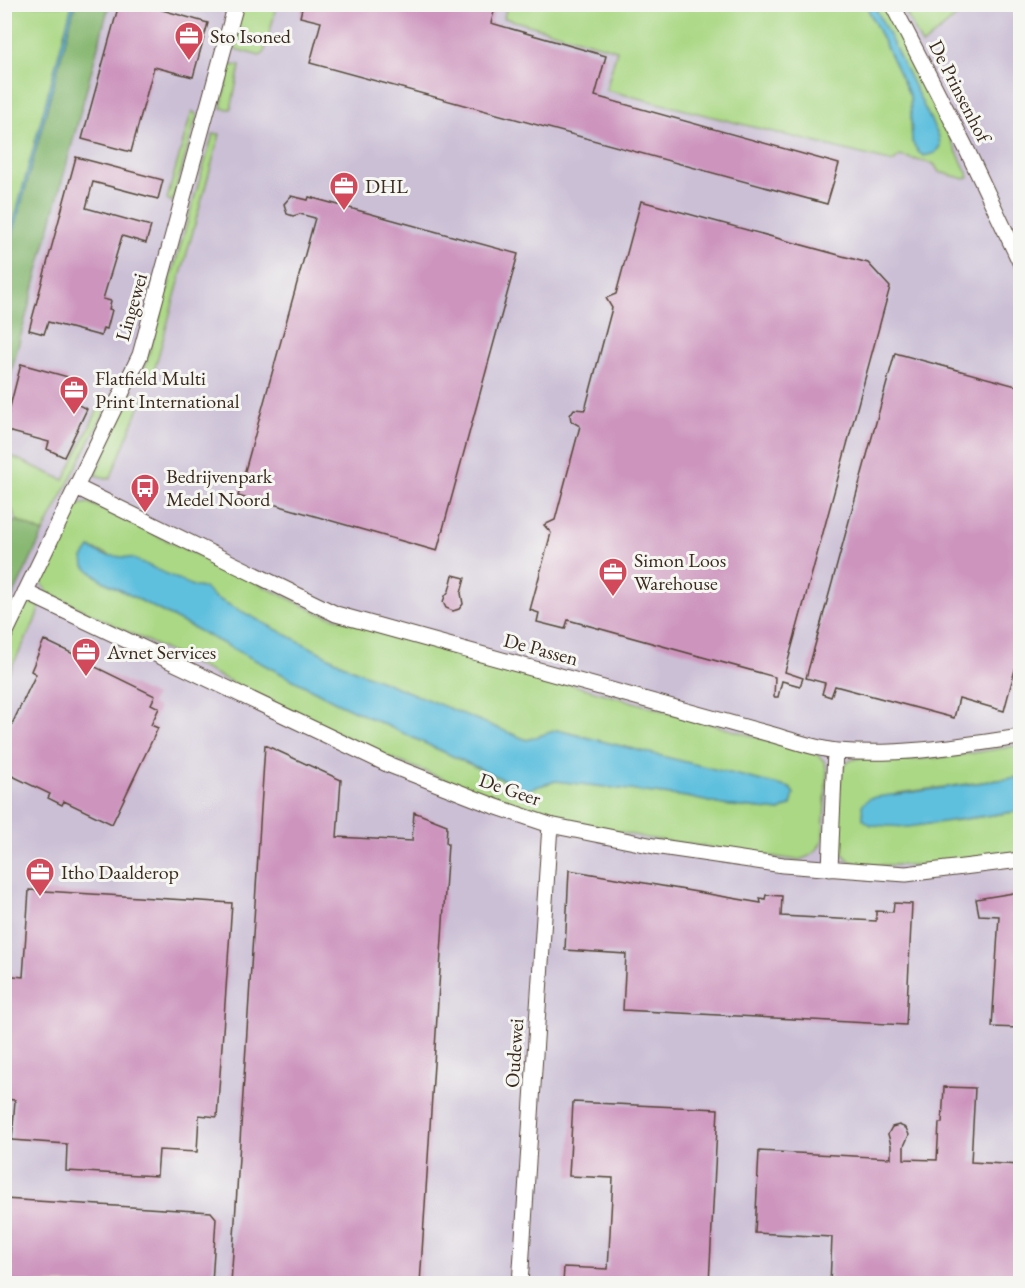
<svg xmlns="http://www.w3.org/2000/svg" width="1025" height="1288" viewBox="0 0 1025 1288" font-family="'EB Garamond',serif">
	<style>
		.industrial { fill: #cbbfd5 }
		.green { fill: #abd885; stroke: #738152; stroke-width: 1.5; fill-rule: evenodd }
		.forest { fill: #88b872; stroke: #627148; stroke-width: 1.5 }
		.water { fill: #5fc0de; stroke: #4d757e; stroke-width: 1.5 }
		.building { fill: #cd95be }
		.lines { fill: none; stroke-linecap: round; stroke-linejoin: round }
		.minor-casing { stroke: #554637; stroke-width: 17 }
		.minor { stroke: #fff; stroke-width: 15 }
		.labels { text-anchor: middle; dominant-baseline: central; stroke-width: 6; stroke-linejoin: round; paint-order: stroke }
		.poi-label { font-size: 20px; fill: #3b2a1e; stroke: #f6f6f2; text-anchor: start }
		.street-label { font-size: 20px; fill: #3b2a1e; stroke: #f6f6f2 }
	</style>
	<rect width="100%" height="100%" fill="#f6f6f2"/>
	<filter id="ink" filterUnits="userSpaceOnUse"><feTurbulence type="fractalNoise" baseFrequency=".0167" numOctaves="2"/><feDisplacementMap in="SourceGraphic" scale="12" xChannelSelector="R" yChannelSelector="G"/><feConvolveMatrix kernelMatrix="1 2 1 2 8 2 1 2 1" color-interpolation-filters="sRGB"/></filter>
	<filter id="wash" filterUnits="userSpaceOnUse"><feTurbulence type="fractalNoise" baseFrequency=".008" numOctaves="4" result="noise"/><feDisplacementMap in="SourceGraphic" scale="24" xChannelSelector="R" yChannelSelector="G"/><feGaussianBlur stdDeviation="1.35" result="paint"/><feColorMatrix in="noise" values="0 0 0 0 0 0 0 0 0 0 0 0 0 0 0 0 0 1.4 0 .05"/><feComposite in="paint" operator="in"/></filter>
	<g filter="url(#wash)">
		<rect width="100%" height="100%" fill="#eae3c4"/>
		<path class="industrial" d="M73,5H1020V1283H5L4,250Z"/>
		<path class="green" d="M507,4L866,5L910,96L912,142L924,156L935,153L939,137L874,5H885L969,177L965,179L939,172L934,164L900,156L893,162L606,90L617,50L504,18Z
			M5,5H72L5,254Z
			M243,5H259V7H267L269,5H277L264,53L260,56L235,49L232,46Z
			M902,5H971L922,45Z
			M230,65L240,66L231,109L221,108Z
			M192,111L197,115L172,202L167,199Z
			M213,134H220L153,375L143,373Z
			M131,392L143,398L110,479L95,475Z
			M99,407L105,411L43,533L16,520L12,509L5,504L4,453L64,480Z
			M89,503L319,613L816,754L824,761L827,770L823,838C818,852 810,858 796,860L646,838L519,808L380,754L48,593L41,582L40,574L73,508L81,504ZM90,548L195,587L204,588L214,597L352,669L527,740L557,730L790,788L794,794L791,805L780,811L723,805L687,797L556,781L525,790L336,702L103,581L84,566Z
			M26,602L40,606L34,623L5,680L4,647Z
			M1020,745V777L899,793L953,821L1020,811V853L924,865H875L859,864L850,861L844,855L837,843C838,829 837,775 844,766C855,751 886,761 902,760C941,759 981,752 1020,745Z"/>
		<path class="forest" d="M75,5H109L5,395V264Z
			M16,520L43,533L5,613V524L15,522Z"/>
		<path class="water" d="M72,5H75L5,264V254Z
			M866,5H874L939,137L940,146L935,153L924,156L919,153L912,142L910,96Z
			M90,548L104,555L132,558L195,587L204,588L214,597L352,669L527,740L557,730L790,788L794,794L791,805L780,811L723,805L687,797L556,781L526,790L336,702L103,581L84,566L83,558Z
			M1020,777V811L908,827L871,825L863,819L862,805L870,798Z"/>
		<g id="blocks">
			<path class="building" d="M119,4H141L208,23L193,77L154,67L131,152L82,139Z
				M303,4H496L491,23L606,56L595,96L839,164L827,204L310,63L321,22L300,17Z
				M76,157L163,180L158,199L93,182L86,208L151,226L146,243L122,236L103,299L111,301L109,309L112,310L107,329L103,328L101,336L48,322L44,334L29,330Z
				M291,196L308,200L309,197L518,254L437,551L266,502L260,507H255L248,499L238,496L315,218L300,214L293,216L287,214L284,204Z
				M641,201L868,263L890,287L785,672L803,678L800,686L782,681L778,697H774L775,677L568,620L565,629L537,622L539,613L530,610L551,533L544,525L555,520L580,426L571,421L570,415L574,409L585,410L612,308L606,298L616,294Z
				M895,353L1020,387V651L1004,711L959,698L954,718L835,686L831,697L822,694L825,683L806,678Z
				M21,364L68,377L62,396L71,399L70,401L87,409L64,457L47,449L49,442L4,430Z
				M453,575L465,578L461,593L463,604L459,609L453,611L446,608L443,602L445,596L449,591Z
				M44,640L82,658L81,660L155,696L151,704L159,708L151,725L158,728L112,824L64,801L62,805L48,798L50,794L4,772V721L12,724L36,674L31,671Z
				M265,745L341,780L337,837L412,841L414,812L447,825L446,843L448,844L420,1284H231Z
				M569,870L761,903L760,898L765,899L766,895L782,896L781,916L876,921V911L893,912L894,903L912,904L906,1025L623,1010L626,954L565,950Z
				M29,890L232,903L217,1117L199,1115L197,1152L159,1150L157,1176L66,1171L67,1144L12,1140L15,1100L4,1099V975L23,977Z
				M1020,892V1028L992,1027L999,916L979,915L976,899Z
				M944,1087L975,1088L971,1162L1020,1165V1284H830L832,1237L755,1233L759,1151L891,1158V1145L888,1134L892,1127L899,1125L906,1128L909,1135L904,1146V1159L937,1160L939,1123H942Z
				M573,1102L718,1109L709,1284H563L564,1267L608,1269L613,1178L569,1176Z
				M4,1199L211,1212L216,1218L212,1284H4Z"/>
		</g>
	</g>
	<g filter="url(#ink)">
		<use href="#blocks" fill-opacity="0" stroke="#554637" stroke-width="1.5"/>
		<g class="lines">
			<g class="minor-casing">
				<path id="minor" d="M892,4L965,146L1020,262
					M76,487L336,614L770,734C792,740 815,749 837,751C899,756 960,746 1020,737
					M25,592L387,764L494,806L550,825L654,846L783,865L906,874L1020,860
					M4,636L140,355L236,4
					M830,869L835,751
					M520,1284L550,825"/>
			</g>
			<use href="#minor" class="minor"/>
		</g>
	</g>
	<defs>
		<g id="office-pin" transform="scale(1.5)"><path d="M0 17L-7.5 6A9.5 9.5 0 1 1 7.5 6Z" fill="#d1495b" stroke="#f6f6f2"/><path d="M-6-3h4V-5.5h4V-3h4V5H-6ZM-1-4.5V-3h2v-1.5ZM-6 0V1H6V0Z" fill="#fff"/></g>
		<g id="bus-pin" transform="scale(1.5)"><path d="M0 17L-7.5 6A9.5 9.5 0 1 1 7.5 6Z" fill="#d1495b" stroke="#f6f6f2"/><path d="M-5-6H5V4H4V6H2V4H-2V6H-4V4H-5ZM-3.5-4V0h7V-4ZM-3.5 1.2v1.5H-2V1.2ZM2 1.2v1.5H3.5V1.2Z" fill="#fff"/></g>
	</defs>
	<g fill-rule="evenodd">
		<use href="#office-pin" x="189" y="36"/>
		<use href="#office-pin" x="344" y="186"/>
		<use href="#office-pin" x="74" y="390"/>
		<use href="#bus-pin" x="145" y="488"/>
		<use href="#office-pin" x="613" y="572"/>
		<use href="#office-pin" x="86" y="652"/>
		<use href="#office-pin" x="40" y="872"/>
	</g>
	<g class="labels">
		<g class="poi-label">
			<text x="210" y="36">Sto Isoned</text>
			<text x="365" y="186">DHL</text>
			<text x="95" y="378">Flatfield Multi<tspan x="95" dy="23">Print International</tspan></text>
			<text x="166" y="476">Bedrijvenpark<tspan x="166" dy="23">Medel Noord</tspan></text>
			<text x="634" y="560">Simon Loos<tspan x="634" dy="23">Warehouse</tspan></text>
			<text x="107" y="652">Avnet Services</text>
			<text x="61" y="872">Itho Daalderop</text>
		</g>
		<g class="street-label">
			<text transform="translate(960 91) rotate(63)">De Prinsenhof</text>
			<text transform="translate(131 307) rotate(-74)">Lingewei</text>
			<text transform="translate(541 649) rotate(15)">De Passen</text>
			<text transform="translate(510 789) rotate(19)">De Geer</text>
			<text transform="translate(514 1053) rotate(-86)">Oudewei</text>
		</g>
	</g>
	<rect width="1025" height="1288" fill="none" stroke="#f6f6f2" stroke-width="24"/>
</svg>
